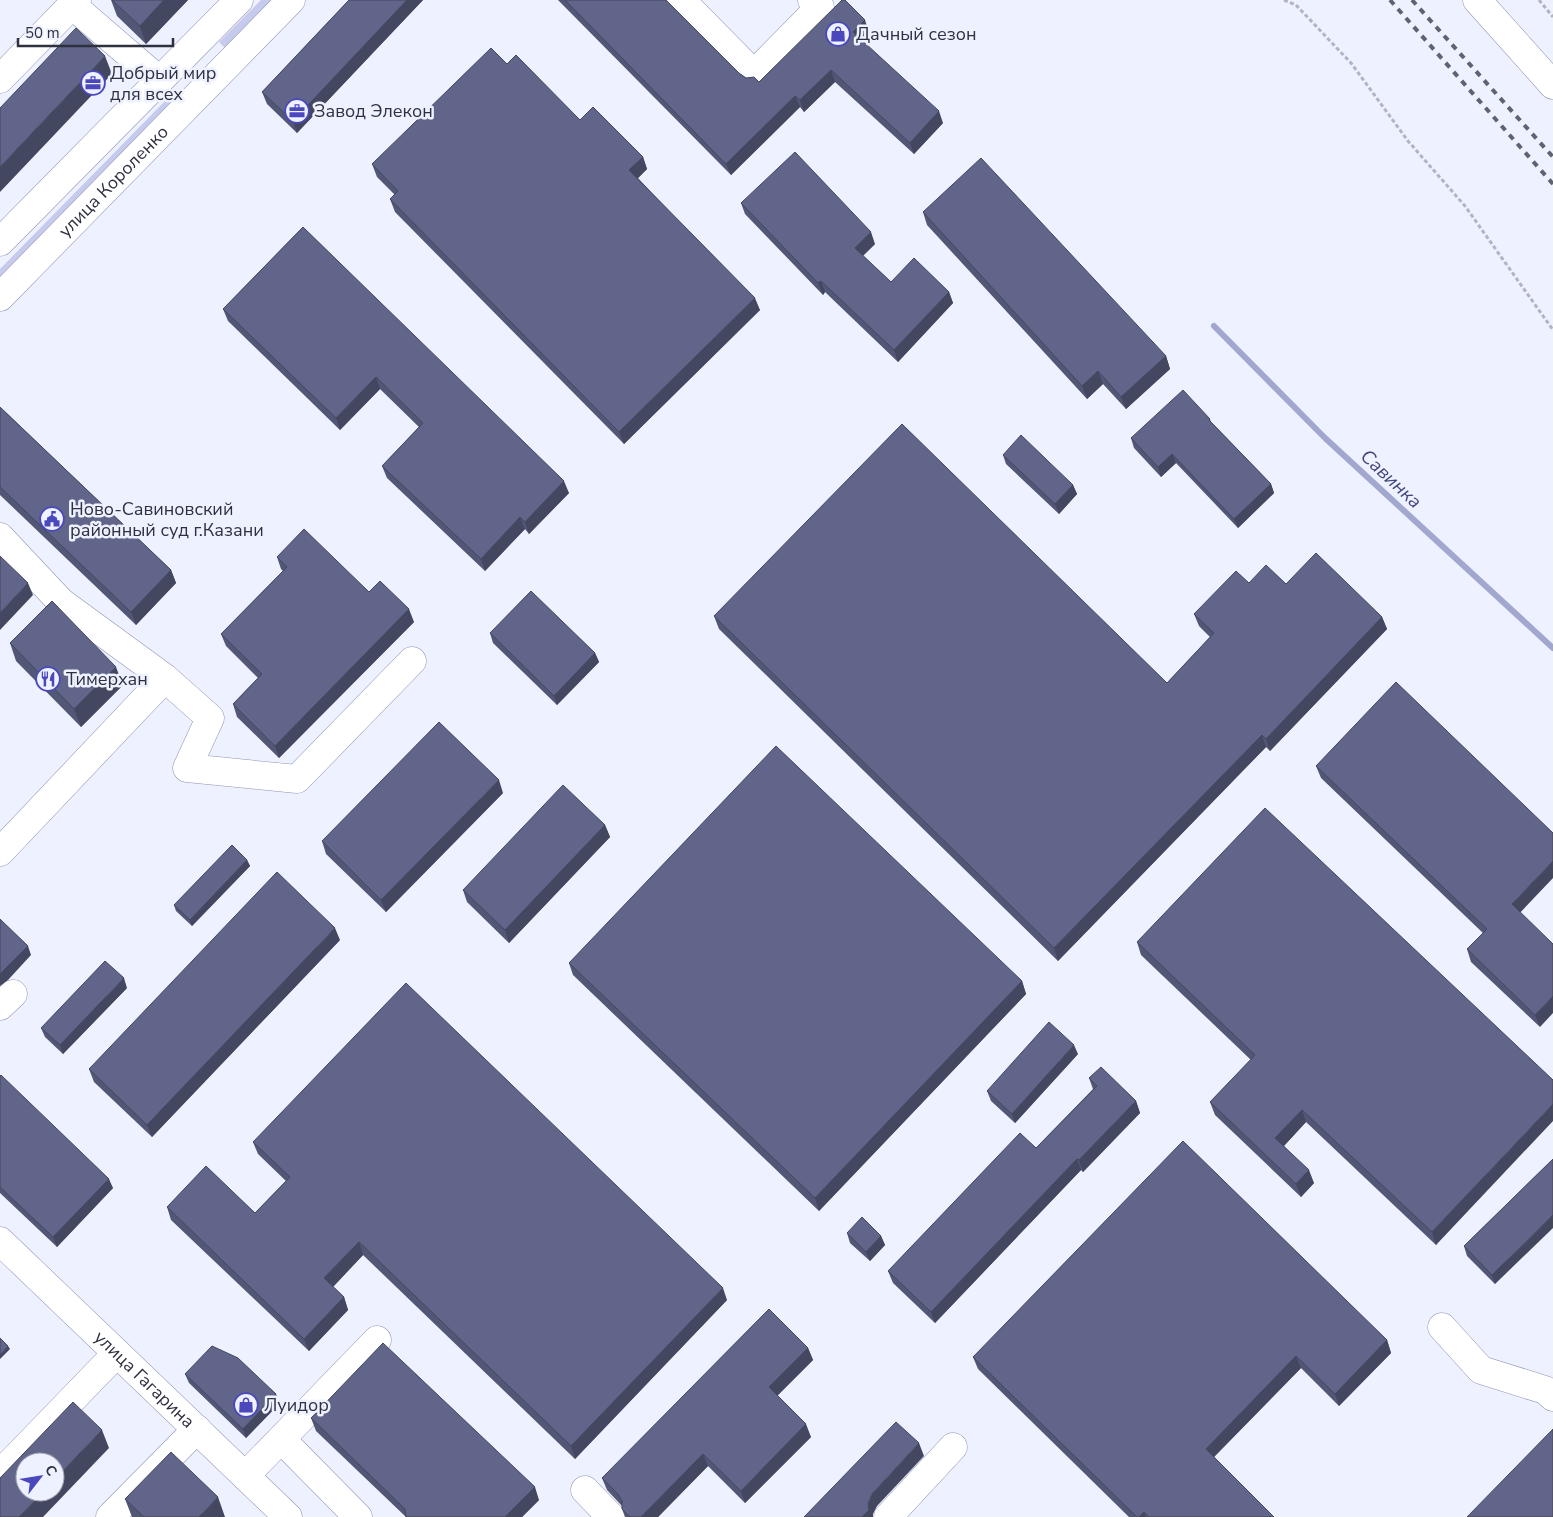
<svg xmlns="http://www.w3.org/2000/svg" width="1553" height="1517" viewBox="0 0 1553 1517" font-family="'Nunito Sans',sans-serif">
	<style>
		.green { fill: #c6cbed }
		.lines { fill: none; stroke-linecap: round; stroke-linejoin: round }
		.stream { stroke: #a1a7ce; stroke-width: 6 }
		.minor-casing { stroke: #8f94b5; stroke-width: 29 }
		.major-casing { stroke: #8f94b5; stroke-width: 29 }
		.path { stroke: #b2b4c2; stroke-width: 3; stroke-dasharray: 4 2.5; stroke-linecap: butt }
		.minor { stroke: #fff; stroke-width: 28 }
		.major { stroke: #fff; stroke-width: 28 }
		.rail { stroke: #5f6270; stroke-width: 4; stroke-dasharray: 6 6; stroke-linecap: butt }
		.wall { fill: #535776 }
		.shaded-wall { fill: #434760 }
		.building { fill: #606589; stroke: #434760 }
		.labels { text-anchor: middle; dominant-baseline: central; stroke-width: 5; stroke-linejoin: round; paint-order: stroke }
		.poi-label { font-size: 18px; fill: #2f313f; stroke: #eef1ff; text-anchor: start }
		.street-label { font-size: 18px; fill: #2f313f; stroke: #eef1ff }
		.water-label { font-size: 19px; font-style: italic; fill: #41467a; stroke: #eef1ff }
	</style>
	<rect width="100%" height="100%" fill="#eef1ff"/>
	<path class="green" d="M261,0H274L226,49L219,42Z
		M168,98L175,103L0,281V269Z"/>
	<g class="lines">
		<path class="stream" d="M1214,326L1325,438L1553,648"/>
		<g class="minor-casing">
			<g id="minor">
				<path d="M77,0L72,5L159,80"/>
				<path d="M681,0L754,74L820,7L812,0"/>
				<path d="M0,79L72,5"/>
				<path d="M0,242L239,0"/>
				<path id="s1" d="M0,297L291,0"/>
				<path d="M0,537L61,602L165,678L210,718L187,768L297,779L412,661"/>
				<path d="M0,852L165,678"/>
				<path d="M0,1006L13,994"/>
				<path id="s2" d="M0,1241L288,1517"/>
				<path d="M1442,1327L1481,1370L1545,1390L1553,1397"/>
				<path d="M281,1439L377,1340"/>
				<path d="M0,1474L117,1353"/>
				<path d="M245,1476L281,1439L358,1517"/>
				<path d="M585,1490L611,1517"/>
				<path d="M110,1517L197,1429"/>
				<path d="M888,1517L953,1447"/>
			</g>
		</g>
		<g class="major-casing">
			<path id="major" d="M1477,0L1553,85"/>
		</g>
		<path class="path" d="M1284,0L1296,5L1351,63L1408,141L1465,206L1553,330
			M1539,0L1553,17"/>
		<use href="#minor" class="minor"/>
		<use href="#major" class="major"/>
		<path class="rail" d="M1390,0L1553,184
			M1412,0L1553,157"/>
	</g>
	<path class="wall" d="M111,0H188L146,44L117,16Z
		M349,0H423L297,133L267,104L262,92Z
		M558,0H666L739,73L746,78L759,82L869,32L861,40L943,123L914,154L835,82L804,112L800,107L731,175Z
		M507,64L580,120L643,157L647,169L638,178L760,310L624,444L395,212L390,199L395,195L377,177L372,164Z
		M741,203L875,244L863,256L891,282L949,292L953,303L898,362L825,292L823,295L745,214Z
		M923,212L1166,356L1170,369L1126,409L1103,384L1087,399L927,225Z
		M303,227L569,493L529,534L525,529L485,571L387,478L382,466L419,427L380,389L340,430L228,321L223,309Z
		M0,407L171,570L176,583L136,625L0,495Z
		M1210,419L1211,422L1271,484L1274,493L1238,528L1176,463L1161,477L1134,448L1131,438Z
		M1003,455L1073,485L1077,494L1059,514L1006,464Z
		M277,557L369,592L414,622L279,758L237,717L233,704L258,678L226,646L221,634L283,571L281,569Z
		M1249,583L1286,584L1382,617L1387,629L1270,751L1266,747L1058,961L719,629L714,616L1167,683L1210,637L1199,626L1194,614Z
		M490,633L595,653L599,662L557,705L493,643Z
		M10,643L123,685L81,727L16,661Z
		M1316,766L1520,913L1540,1027L1471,962L1467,949L1483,933L1321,778Z
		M503,793L386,912L326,854L322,841Z
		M605,825L610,837L509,943L467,902L463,890Z
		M247,860L250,866L192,926L176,911L174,905Z
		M340,940L152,1137L94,1082L89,1069Z
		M1137,942L1553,1080L1436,1245L1306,1122L1284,1146L1314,1183L1301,1197L1215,1115L1210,1102L1251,1060L1141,955Z
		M569,963L1022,981L1026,994L819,1211L573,975Z
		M127,988L63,1054L45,1037L41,1028Z
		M1078,1054L1015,1123L991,1101L987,1091Z
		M0,1076L113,1188L57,1247L0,1193Z
		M1089,1078L1136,1101L1140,1113L1083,1172L1081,1170L935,1323L893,1283L888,1271L1036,1148L1093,1089Z
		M253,1142L727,1300L575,1459L363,1255L333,1287L344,1297L348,1310L309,1351L171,1220L167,1207L255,1213L286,1181L258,1154Z
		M1553,1159L1495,1284L1467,1256L1464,1246Z
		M847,1233L881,1236L885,1245L870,1261L850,1243Z
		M1387,1340L1391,1353L1339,1406L1301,1368L1214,1457L1274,1517H1129L978,1369L973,1357Z
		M808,1348L813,1360L777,1396L811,1437L745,1503L708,1466L658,1517H625L622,1509V1506L607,1490L602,1478Z
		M185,1374L276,1394L279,1404L246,1438L189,1383Z
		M311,1418L539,1500L522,1517H406L316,1431Z
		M125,1499L225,1517H132Z"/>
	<path class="shaded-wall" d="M164,0H188L146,44L140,26Z
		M407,0H423L297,133L293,121Z
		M865,20L869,32L857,44L853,32Z
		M105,56L112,74L0,192V167Z
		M831,70L835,82L804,112L800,100Z
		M795,96L800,107L731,175L726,164Z
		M939,111L943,123L914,154L910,143Z
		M643,157L647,169L634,182L629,170Z
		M871,232L875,244L859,259L855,248Z
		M821,281L825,292L823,295L818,283Z
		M949,292L953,303L898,362L894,350Z
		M755,298L760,310L624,444L619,432Z
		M1166,356L1170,369L1126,409L1121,397Z
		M1098,371L1103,384L1087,399L1082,386Z
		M376,377L380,389L340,430L336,418Z
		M1172,454L1176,463L1161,477L1158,467Z
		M564,481L569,493L529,534L525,522Z
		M1271,484L1274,493L1238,528L1234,519Z
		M1073,485L1077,494L1059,514L1055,504Z
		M520,517L525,529L485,571L481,559Z
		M171,570L176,583L136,625L131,612Z
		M28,583L33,595L0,630V613Z
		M409,609L414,622L279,758L275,746Z
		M1382,617L1387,629L1270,751L1266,739Z
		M595,653L599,662L557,705L554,696Z
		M116,667L123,685L81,727L74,709Z
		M1262,735L1266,747L1058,961L1054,948Z
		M499,780L503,793L386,912L381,900Z
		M605,825L610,837L509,943L505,930Z
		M247,860L250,866L192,926L190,920Z
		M1553,861V878L1516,917L1512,904Z
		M335,928L340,940L152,1137L147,1125Z
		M28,946L31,955L8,980L0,986V974Z
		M124,978L127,988L63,1054L60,1045Z
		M1022,981L1026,994L819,1211L815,1198Z
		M1553,996V1013L1540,1027L1535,1015Z
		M1074,1045L1078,1054L1015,1123L1012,1114Z
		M1136,1101L1140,1113L1083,1172L1079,1160Z
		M1553,1104V1121L1436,1245L1432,1232Z
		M1302,1110L1306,1122L1280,1150L1275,1138Z
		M1077,1159L1081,1170L935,1323L931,1312Z
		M1309,1170L1314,1183L1301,1197L1296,1184Z
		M109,1179L113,1188L57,1247L53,1237Z
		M1553,1215V1228L1495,1284L1492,1275Z
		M881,1236L885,1245L870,1261L866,1252Z
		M359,1242L363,1255L329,1291L324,1278Z
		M723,1288L727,1300L575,1459L571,1446Z
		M344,1297L348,1310L309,1351L304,1339Z
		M1387,1340L1391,1353L1339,1406L1335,1394Z
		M8,1346L10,1349L0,1359V1355Z
		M808,1348L813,1360L773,1400L769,1387Z
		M1296,1356L1301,1368L1210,1461L1206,1449Z
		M276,1394L279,1404L246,1438L243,1429Z
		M806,1424L811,1437L745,1503L741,1491Z
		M102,1430L109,1448L43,1517H19L43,1492H55V1479Z
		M919,1443L924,1456L877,1506L873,1514V1517H862L872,1494Z
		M703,1454L708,1466L658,1517H641Z
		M535,1487L539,1500L522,1517H505Z
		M218,1497L225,1517H199Z
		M1144,1512L1146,1517H1139Z"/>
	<path class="building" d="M112,0H164L140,26Z
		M349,0H407L293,121L262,92Z
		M565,0H666L739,73L746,78L754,77L759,82L842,0H845L865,20L853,32L939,111L910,143L831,70L800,100L795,96L726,164Z
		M76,28L105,56L0,167V108Z
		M491,48L507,64L516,55L580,120L593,107L643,157L629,170L755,298L619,432L390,199L398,191L372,164Z
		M795,152L871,232L855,248L891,282L914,258L949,292L894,350L821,281L818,283L741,203Z
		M981,158L1166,356L1121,397L1098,371L1082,386L923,212Z
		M303,227L564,481L525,522L520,517L481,559L382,466L423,423L376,377L336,418L223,309Z
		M1183,390L1210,419L1209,420L1271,484L1234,519L1172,454L1158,467L1131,438Z
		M0,407L171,570L131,612L0,487Z
		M902,424L1167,683L1214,633L1194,614L1236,571L1249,583L1266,565L1286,584L1316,553L1382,617L1266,739L1262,735L1054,948L714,616Z
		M1021,435L1073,485L1055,504L1003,455Z
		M304,529L369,592L380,581L409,609L275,746L233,704L262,674L221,634L287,567L277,557Z
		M0,556L28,583L0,613Z
		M531,591L595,653L554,696L490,633Z
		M52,601L116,667L74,709L10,643Z
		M1396,682L1553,833V861L1512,904L1553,944V996L1535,1015L1467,949L1487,929L1316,766Z
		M439,722L499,780L381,900L322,841Z
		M776,746L1022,981L815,1198L569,963Z
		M563,785L605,825L505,930L463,890Z
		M1265,808L1553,1080V1104L1432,1232L1302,1110L1275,1138L1309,1170L1296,1184L1210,1102L1255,1055L1137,942Z
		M232,845L247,860L190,920L174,905Z
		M277,872L335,928L147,1125L89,1069Z
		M0,919L28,946L0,974Z
		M105,961L124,978L60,1045L41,1028Z
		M406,983L723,1288L571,1446L359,1242L324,1278L344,1297L304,1339L167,1207L206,1166L255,1213L290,1177L253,1142Z
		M1049,1022L1074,1045L1012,1114L987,1091Z
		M1101,1067L1136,1101L1079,1160L1077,1159L931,1312L888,1271L1020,1133L1036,1148L1097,1086L1089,1078Z
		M1,1075L109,1179L53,1237L0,1187V1076Z
		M1183,1141L1387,1340L1335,1394L1296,1356L1206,1449L1274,1517H1149L1144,1512L1139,1517H1137L973,1357Z
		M1553,1159V1215L1492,1275L1464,1246Z
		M862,1217L881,1236L866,1252L847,1233Z
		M769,1309L808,1348L769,1387L806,1424L741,1491L703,1454L641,1517H630L622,1509V1501L618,1494L602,1478Z
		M0,1338L8,1346L0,1355Z
		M383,1343L535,1487L505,1517H406L405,1509L311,1418Z
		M212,1346L238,1358L276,1394L243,1429L185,1374Z
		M73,1402L102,1430L55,1479V1462H25V1492H43L19,1517H0V1478Z
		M896,1422L919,1443L872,1494L868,1502L869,1510L862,1517H804Z
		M1553,1429V1517H1467Z
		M171,1452L218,1497L199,1517H144L125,1499Z"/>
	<defs>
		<g id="shop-ring" transform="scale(1.25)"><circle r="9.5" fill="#eef1ff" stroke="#4b48be" stroke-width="1.5"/><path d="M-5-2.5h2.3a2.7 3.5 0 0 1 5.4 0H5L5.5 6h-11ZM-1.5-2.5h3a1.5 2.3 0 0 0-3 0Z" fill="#4b48be"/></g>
		<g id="office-ring" transform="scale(1.25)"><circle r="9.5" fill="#eef1ff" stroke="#4b48be" stroke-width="1.5"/><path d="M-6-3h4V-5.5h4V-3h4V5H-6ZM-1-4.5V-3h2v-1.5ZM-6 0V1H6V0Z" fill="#4b48be"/></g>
		<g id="civic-ring" transform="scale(1.25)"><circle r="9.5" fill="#eef1ff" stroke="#4b48be" stroke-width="1.5"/><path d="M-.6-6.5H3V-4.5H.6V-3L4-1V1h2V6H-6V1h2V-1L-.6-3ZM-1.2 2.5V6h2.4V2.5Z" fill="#4b48be"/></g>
		<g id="restaurant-ring" transform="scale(1.25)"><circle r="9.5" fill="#eef1ff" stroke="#4b48be" stroke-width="1.5"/><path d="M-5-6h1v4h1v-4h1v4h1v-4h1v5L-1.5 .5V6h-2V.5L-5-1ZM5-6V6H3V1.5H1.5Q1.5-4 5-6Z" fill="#4b48be"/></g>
	</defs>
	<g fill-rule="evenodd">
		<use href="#shop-ring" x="838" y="34"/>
		<use href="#office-ring" x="93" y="83"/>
		<use href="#office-ring" x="297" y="111"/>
		<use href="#civic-ring" x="52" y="519"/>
		<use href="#restaurant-ring" x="48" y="679"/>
		<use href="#shop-ring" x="246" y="1405"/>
	</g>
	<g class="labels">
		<g class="poi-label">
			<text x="856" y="34">Дачный сезон</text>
			<text x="110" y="73">Добрый мир<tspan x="110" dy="21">для всех</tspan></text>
			<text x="314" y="111">Завод Элекон</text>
			<text x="70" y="509">Ново-Савиновский<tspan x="70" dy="21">районный суд г.Казани</tspan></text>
			<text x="66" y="679">Тимерхан</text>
			<text x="264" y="1405">Луидор</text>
		</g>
		<g class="street-label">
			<text stroke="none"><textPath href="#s1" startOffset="162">улица Короленко</textPath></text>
			<text stroke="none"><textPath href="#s2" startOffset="200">улица Гагарина</textPath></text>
		</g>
		<g class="water-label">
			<text transform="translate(1391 479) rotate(43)">Савинка</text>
		</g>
	</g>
	<g transform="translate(40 1477) rotate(59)"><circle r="24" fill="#eef1ff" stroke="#a2a4b2"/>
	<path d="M0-4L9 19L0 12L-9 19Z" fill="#4b48be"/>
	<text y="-8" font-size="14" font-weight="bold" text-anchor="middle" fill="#2f313f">С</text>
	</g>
	<path d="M18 38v8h155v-8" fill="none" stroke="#2f313f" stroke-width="2.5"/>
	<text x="25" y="38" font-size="15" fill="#2f313f" stroke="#eef1ff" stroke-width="4" paint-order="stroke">50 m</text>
</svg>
